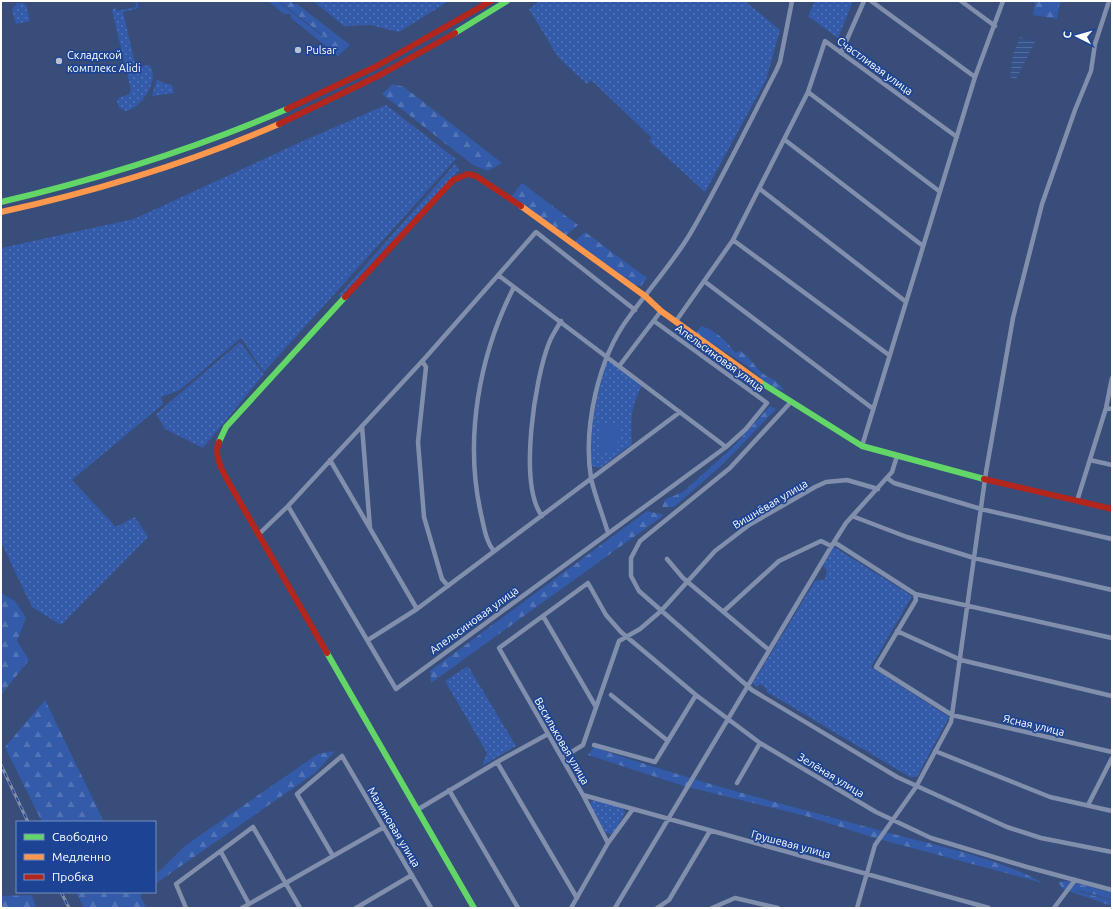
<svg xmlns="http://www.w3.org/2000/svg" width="1113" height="909" viewBox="0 0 1113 909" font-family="Ubuntu,sans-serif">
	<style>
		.grass { fill: url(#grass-dots) }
		.forest { fill: url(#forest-firs) }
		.garden { fill: #335baa }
		.water { fill: url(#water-rules) }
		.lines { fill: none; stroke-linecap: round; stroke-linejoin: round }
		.stream { stroke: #36528a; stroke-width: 1.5 }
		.street { stroke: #818fac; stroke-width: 4.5 }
		.fast { stroke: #63d668; stroke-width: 6 }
		.slow { stroke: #ff974d; stroke-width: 6 }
		.jam { stroke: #b3261e; stroke-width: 6 }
		.rail-casing { stroke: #808eab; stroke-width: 3 }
		.rail { stroke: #1d4494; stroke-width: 1.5; stroke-dasharray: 4.5; stroke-linecap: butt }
		.poi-dot { fill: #b9c1d0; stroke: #1d4494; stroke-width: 1.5 }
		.labels { text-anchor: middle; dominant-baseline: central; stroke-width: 3.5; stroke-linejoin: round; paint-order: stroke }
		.poi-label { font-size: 11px; fill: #fff; stroke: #1d4494; text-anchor: start }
		.street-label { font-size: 11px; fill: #fff; stroke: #1d4494 }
	</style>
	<defs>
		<pattern id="grass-dots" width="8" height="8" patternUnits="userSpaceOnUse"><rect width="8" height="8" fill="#335baa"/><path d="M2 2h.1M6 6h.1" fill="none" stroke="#5274b7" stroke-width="1.8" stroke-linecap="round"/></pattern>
		<pattern id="forest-firs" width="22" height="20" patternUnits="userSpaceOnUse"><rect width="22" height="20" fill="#335baa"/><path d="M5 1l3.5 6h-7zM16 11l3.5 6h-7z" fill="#5274b7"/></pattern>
		<pattern id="water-rules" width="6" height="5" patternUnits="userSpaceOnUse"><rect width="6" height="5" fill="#36528a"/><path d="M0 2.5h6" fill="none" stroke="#546c9c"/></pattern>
	</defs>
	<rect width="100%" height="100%" fill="#384d79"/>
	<path class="grass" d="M135,1H137L139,8L123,12L136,68L149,65C161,77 142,110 125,111L119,107L117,101L119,98L129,94L131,90L112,10L116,7L117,11L136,7Z
		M313,1H449L399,32L370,25L344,26Z
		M540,1H745L780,30L766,80L705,192L649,141L652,138L591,80L587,84L558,57L529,9Z
		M815,1H853L838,38L808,16Z
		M17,3H23L26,5L30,21L16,24L12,10Z
		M157,79L163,83L172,85L174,93L152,96Z
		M386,105L456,159L264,372L241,338L180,390L161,397L163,404L72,480L116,527L135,517L148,537L61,625L32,607L1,542V248L134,219L303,141Z
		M455,164L459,170L340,297L339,295Z
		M240,342L264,374L203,448L165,429L156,414Z
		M611,361L643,384C631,403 630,423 632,444L600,468L592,466C589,427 596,401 606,364Z
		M834,547L912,596L871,667L949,717L917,777H910L767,692L766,688L760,684L756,687L753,683L815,581L825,579L827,570L823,566Z
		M468,666L516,746L482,766L487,753L445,681Z
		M595,800L623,807L625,813L613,834L606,833L590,806L591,802Z"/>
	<path class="forest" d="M268,1H292V4H297L350,45L338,56L291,18V14H284Z
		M1035,1H1060L1057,19L1033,15Z
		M393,84L404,87L502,163L488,171L473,165L382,94Z
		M522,183L578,225L565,236L510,198Z
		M585,232L647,278L641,286L627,284L574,242Z
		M701,326C715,330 727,341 735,353L740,351C752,358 754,367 762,373C773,381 774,377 784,390C769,390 757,373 746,365C730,354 712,344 695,334Z
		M770,406L776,409L723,464L674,507H662L666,499L683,492L732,448Z
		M647,511L664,515L431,683L430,671Z
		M1,593L15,601L26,618L17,641L29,660L1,695Z
		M45,700L104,822H42L5,747Z
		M594,747C688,780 786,805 882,831C936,846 994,856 1043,883L875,838L806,816L684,786L588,755Z
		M335,751L315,773L155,884V875L186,845L318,754Z
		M1069,881L1112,893V906L1063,889L1058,882Z
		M76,892H141V898L147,908H84Z
		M32,895L36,908H1V896Z"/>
	<path class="garden" d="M601,424L620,426L617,452L599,451Z"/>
	<path class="water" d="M1020,37L1035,42L1016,79L1010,77L1013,55Z"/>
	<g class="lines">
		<path class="stream" d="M278,1L323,36
			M1079,891L1112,900"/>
		<path class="street" d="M871,1L975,77
			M961,1L995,26
			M841,53L864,1
			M808,92L939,191
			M785,140L923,246
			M760,189L905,301
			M733,240L889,355
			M498,275L726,447
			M704,281L872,408
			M635,310L536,232L426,357L288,506L396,689L726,447L746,429L767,403L654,321
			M676,321L733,240L808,92L825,41L957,137
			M422,361L426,367L418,442L424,517L442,579L448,586
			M620,365L661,311
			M790,403L730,468L640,541L631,558V576L639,591L752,690L897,777L1007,827L1041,838L1112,852
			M1106,408L1112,409
			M362,426L370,528
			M862,446L975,77L1003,1
			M330,460L417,609
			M1090,460L1112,465
			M887,478L894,483L981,509L1112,539
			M1077,501L1106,408L1112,378
			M542,516C518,484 535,378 549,343C552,335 557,328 561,321
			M852,516L907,537L974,558L1112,590
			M608,533C603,515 595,497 591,478C583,428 598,358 629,317C649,289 672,264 690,234C721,181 748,125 776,71L780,62L792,1
			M259,534L288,506
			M834,542L846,523L892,472L897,456
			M494,551C486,542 484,527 481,514C464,439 479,355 514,287
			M667,559L683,578L769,650
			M915,594L916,600L876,667L952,715L1112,752
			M724,611L779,561L821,541L831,546
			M543,616L596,707
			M897,631L961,660L1112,696
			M368,640L417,609L680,412
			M611,695L668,741
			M594,745L655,762L696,695
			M935,751L1050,797L1112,811
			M562,758L583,745L619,641L640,629L661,611L715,551L749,525L815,487L826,482L847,480L878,489
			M497,762L577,898
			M737,783L760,743
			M449,790L518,908
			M583,795L989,908
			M1088,805L1112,758
			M417,810L497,762L548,734
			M608,843L583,795L499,648L588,583L606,615L621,632L696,695L760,743L876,812L931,838L1027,867L1112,890
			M221,852L249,904
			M333,856L297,794L342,756L431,908
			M186,908L176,884L253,827L300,908
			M242,908L384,827
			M356,908L412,875
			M571,908L608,843L633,809
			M615,908L834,542L915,594L1112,638
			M657,908L669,900L710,831
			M712,908L735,898L778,908
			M857,908L875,845L916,787L951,722L986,472L1013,318L1042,204L1075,110L1091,71L1095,44L1109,1
			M1054,908L1075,880"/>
		<path class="fast" d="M455,33L507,1
			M1,202C99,179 194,149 287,109
			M760,382L862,446L984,479
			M219,442L226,427L345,297
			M327,653L474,908"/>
		<path class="slow" d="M521,206L645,296L661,311L760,382
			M1,212C97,191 189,163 279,124"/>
		<path class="jam" d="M287,109L375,67L491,1
			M279,124L380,75L455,33
			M345,297L453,180L468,174L476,176L521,206
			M219,442C212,457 226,477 233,490L327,653
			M984,479L1112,509"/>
		<g class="rail-casing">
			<path id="rail" d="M1,765L28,822
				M61,892L69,908"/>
		</g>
		<use href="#rail" class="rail"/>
	</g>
	<g class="poi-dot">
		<circle cx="298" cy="50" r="4"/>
		<circle cx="59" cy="61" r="4"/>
	</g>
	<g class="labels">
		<g class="poi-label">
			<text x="306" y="50">Pulsar</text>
			<text x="67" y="55">Складской<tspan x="67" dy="13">комплекс Alidi</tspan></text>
		</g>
		<g class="street-label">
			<text transform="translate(875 66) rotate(36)">Счастливая улица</text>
			<text transform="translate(720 358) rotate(36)">Апельсиновая улица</text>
			<text transform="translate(770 504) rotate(-31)">Вишнёвая улица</text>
			<text transform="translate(474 620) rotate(-36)">Апельсиновая улица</text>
			<text transform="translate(1034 725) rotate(13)">Ясная улица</text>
			<text transform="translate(562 741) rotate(60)">Васильковая улица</text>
			<text transform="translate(831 775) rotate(31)">Зелёная улица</text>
			<text transform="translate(394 827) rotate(59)">Малиновая улица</text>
			<text transform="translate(791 844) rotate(15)">Грушевая улица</text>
		</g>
	</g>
	<rect width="1113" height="909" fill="none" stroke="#ffffff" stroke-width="4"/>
	<rect x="16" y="821" width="140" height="72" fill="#1d4494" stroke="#778fbf"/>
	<rect x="24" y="834" width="20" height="6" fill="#63d668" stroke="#778fbf"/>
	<text x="52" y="841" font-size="12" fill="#ffffff">Свободно</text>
	<rect x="24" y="854" width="20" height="6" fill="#ff974d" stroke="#778fbf"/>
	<text x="52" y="861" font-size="12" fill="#ffffff">Медленно</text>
	<rect x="24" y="874" width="20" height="6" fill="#b3261e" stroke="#778fbf"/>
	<text x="52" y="881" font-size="12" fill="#ffffff">Пробка</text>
	<g transform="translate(1077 36) rotate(276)" stroke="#1d4494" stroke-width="3" paint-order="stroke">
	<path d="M0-3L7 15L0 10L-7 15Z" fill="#ffffff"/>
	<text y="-6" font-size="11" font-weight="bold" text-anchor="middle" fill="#ffffff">С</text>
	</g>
</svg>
